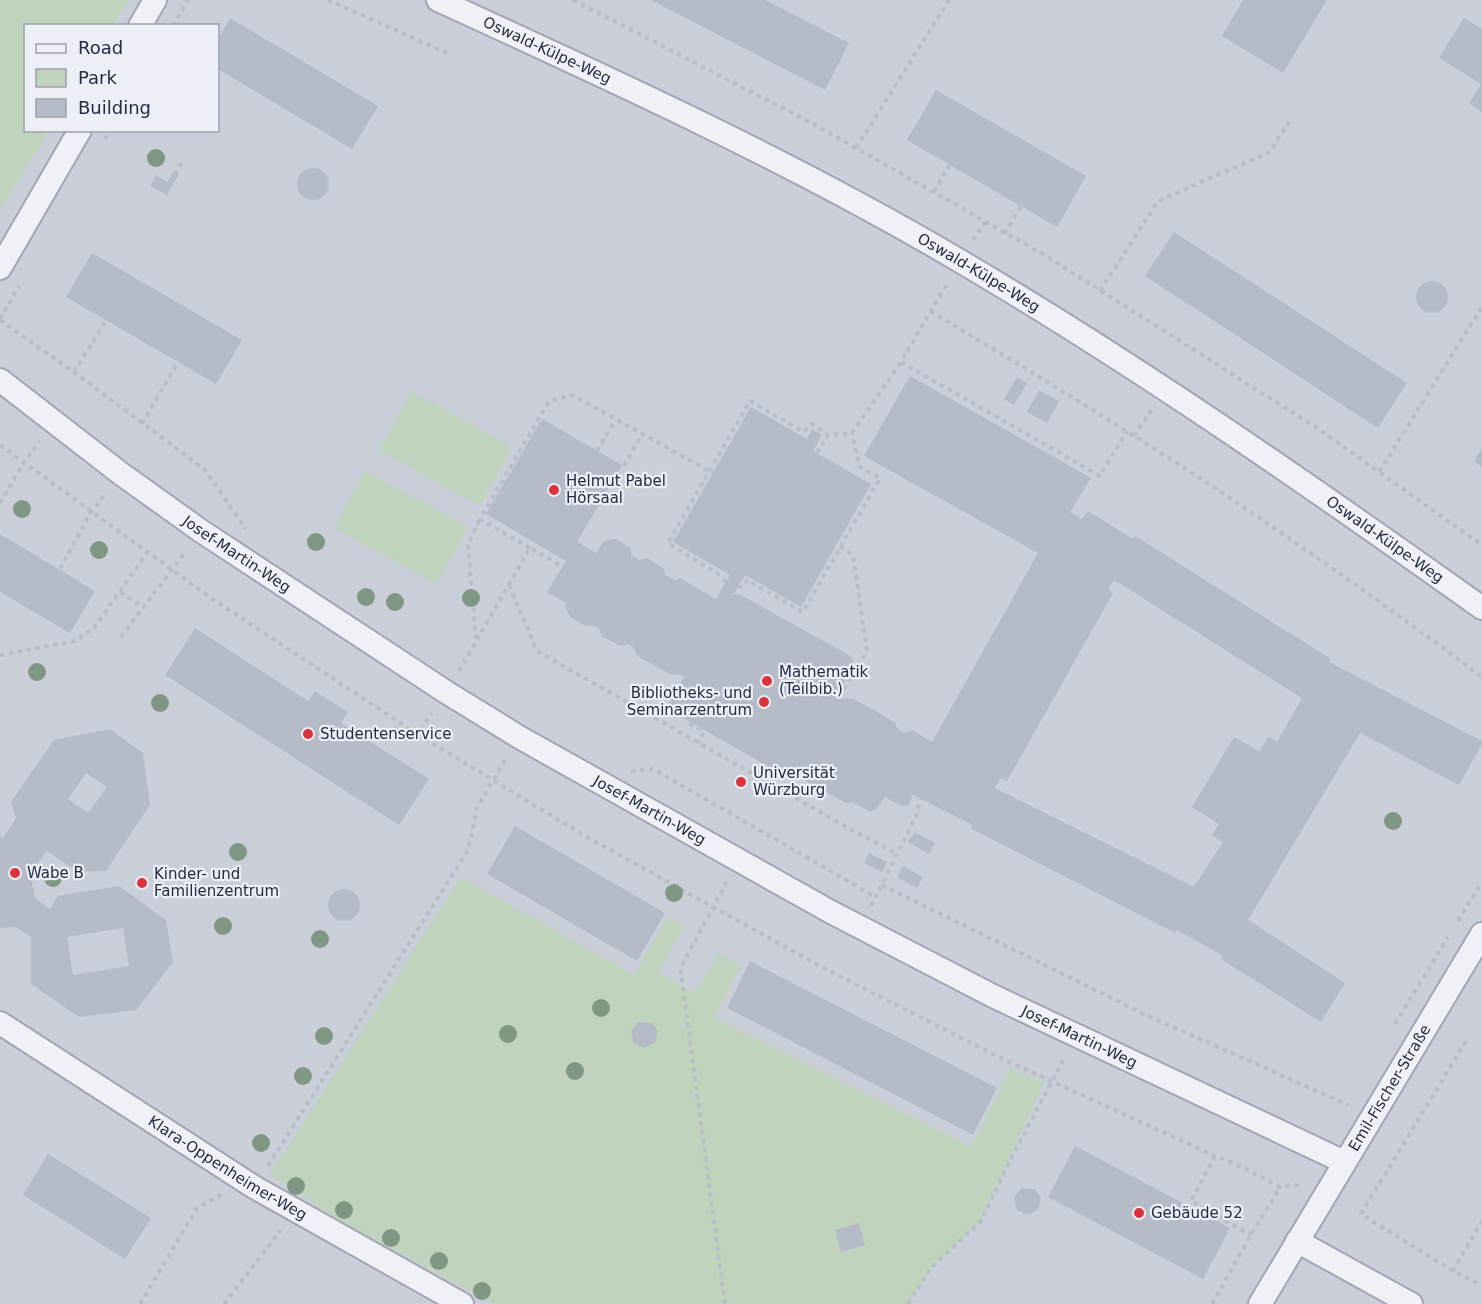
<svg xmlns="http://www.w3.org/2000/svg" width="1482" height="1304" viewBox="0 0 1482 1304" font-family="'DejaVu Sans',sans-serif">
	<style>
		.built { fill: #cacfda }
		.green { fill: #c0d3bc }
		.building { fill: #b6bbc8; fill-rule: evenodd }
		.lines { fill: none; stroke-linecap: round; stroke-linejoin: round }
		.minor-casing { stroke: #a1a6b2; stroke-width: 26 }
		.path { stroke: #babec7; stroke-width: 4; stroke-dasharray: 4.5 4.5; stroke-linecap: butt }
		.minor { stroke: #eff1f6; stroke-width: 22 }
		.tree { fill: #809883 }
		.poi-dot { fill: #dc323d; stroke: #eceff6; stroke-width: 2 }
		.labels { text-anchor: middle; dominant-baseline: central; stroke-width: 4.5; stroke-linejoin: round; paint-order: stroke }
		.street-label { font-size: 15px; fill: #242c40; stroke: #eceff6 }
		.poi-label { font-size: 15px; fill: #242c40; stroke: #eceff6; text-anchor: start }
	</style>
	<rect width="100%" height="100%" fill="#dce0e8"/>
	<path class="built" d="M129,0H1482V1304H0V209L49,131L218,130V26L113,25Z"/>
	<path class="green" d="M0,0H129L113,25L26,26V130L49,131L0,209Z
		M411,391L512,447L480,506L379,450Z
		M365,471L468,527L436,584L334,528Z
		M461,877L634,975L667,917L685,925L658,972L695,993L719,953L741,965L714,1017L971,1147L1010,1068L1044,1083L981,1221L930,1269L908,1304H494L342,1222L270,1175Z"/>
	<path class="building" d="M651,0H765L849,43L825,90Z
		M1243,0H1327L1283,73L1222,36Z
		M230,18L378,106L352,149L218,69V40Z
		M1464,18L1482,29V112L1469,104L1481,84L1439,58Z
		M936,90L1086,176L1057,227L907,140Z
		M297 184a16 16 0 1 1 32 0a16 16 0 1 1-32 0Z
		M174,171L179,174L167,195L150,186L156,175L167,182Z
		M1174,232L1407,383L1378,428L1145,276Z
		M92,253L242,340L216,384L66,297Z
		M1416 297a16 16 0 1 1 32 0a16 16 0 1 1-32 0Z
		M910,376L1091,478L1070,512L1082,519L1088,511L1133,539L1135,536L1331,659L1329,662L1482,741V744L1459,785L1360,733L1248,920L1345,983L1321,1022L1221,959L1222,955L1177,930L1175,933L970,828L973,825L913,795L908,806H901L885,797L876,809L870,812L852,802L846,803L793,774L785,776L671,711L669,704L684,677L678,674L672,675L637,656L633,647L627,644L621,646L601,636L600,629L592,625L585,626L570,617L565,606L566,603L547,592L566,561L486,514L542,419L622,465L577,542L596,553L604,541L616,539L631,548V555L640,560L647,558L664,569L665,575L675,580L680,578L716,599L730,575L673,542L751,407L807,439L812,429L822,435L813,451L871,484L801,607L745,575L733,595L739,594L852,657L854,665L837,695L843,699L852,698L895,722L897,728L904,733L912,730L932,742L1038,553L864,456ZM1114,580L1302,698L1277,742L1269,736L1259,751L1234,737L1192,807L1219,824L1212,835L1223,842L1194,887L995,788L1001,778L1007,781L1113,593L1108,589Z
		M1017,377L1027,383L1014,405L1004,399Z
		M1039,390L1059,401L1047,423L1027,412Z
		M1482,448V467L1474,462Z
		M0,534L95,591L70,633L0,592Z
		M195,628L308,701L315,691L348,712L341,723L429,779L399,825L165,675Z
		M110,729L143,753L150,805L106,871L78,872L47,851L30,873L35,898L50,909L58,896L119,886L166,920L173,962L136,1010L79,1017L31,984V937L16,927L0,928V836L3,838L16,818L11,802L54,740ZM86,773L107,787L88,813L68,799ZM123,928L129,966L73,975L67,937Z
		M515,826L665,913L637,961L487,874Z
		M914,832L935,843L929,854L908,842Z
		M869,853L887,862L882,872L864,863Z
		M903,866L923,877L917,888L897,877Z
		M328 905a16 16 0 1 1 32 0a16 16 0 1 1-32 0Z
		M750,961L997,1088L973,1135L727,1008Z
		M638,1022L652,1023L658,1031L655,1043L644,1048L634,1043L631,1031Z
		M1075,1146L1230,1228L1203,1279L1048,1197Z
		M48,1154L151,1218L125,1259L23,1195Z
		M1021,1188L1035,1189L1041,1198L1038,1210L1027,1215L1017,1210L1014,1198Z
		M859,1223L865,1245L841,1252L835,1230Z"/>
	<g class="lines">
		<g class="minor-casing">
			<g id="minor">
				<path id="s1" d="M438,0C615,81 792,162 960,261C1140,367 1312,487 1482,608"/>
				<path d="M140,26L155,0"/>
				<path d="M0,268L80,130"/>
				<path id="s2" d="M0,380L120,473L201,531L446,692L519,737L831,912L993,996L1344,1162"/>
				<path id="s3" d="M0,1023L254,1187L462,1304"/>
				<path d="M1297,1241L1411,1304"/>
				<path id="s4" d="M1260,1304L1482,934"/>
			</g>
		</g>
		<path class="path" d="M328,0L449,54
			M573,0L808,121L1043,254L1317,428L1482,545
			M173,26L188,0
			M105,139L110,130
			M856,148L949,0
			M170,182L184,159
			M934,192L950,164
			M1005,234L1021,206
			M973,240L985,222
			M1100,291L1158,201L1270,152L1292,117
			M930,311C1025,368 1119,425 1212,486C1303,547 1394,611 1482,677
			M0,319L19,286
			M0,320L74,372L204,469L246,529
			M901,362L1100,476L1127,431
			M74,372L106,320
			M142,424L178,362
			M1134,436L1152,409
			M0,445L211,598L417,734L432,713
			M597,451L615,420
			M817,453L828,435L852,433L901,362L948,282
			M624,466L642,434
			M1379,472L1482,307
			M0,503L24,462L40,441
			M530,548L480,519L549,401L572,395L713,473
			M60,569L91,512L106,493
			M726,582L717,573L668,543L750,401L804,432L812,424L828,435
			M509,585L537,651L843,825L898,854
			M738,587H743L747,580L803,612L880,478L859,466L852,433
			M120,592L143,607
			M121,637L186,551
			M476,639L468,545L480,519
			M0,655L75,641L94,628L147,553
			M459,671L530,548L562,566
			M839,697L867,651L853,555L840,547
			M692,723L691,725L704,732L698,743
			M417,734L587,837L812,962L1003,1059L1215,1156L1240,1166L1280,1187L1302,1184
			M631,771L653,769L876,897
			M772,784L779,772
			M882,885L1144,1014L1348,1105
			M871,906L917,814L920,799
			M1458,921L1482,882
			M1395,1024L1448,937
			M1466,1041L1361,1214L1453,1271L1482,1285
			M1215,1156L1191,1201L1251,1235
			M268,1166L468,850L477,808L506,758
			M1453,1271L1482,1221
			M140,1304L197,1208L222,1194
			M224,1304L281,1230
			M725,1304L681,972L683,963L727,881
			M908,1304L930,1269L981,1221L1011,1159L1065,1056
			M1212,1304L1251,1235L1280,1187"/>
		<use href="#minor" class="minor"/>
	</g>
	<g class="tree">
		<circle cx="156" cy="158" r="9"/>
		<circle cx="22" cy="509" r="9"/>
		<circle cx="316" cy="542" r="9"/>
		<circle cx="99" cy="550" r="9"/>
		<circle cx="366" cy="597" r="9"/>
		<circle cx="471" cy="598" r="9"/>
		<circle cx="395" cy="602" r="9"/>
		<circle cx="37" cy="672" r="9"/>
		<circle cx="160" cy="703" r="9"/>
		<circle cx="1393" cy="821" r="9"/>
		<circle cx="238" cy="852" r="9"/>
		<circle cx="53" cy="878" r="9"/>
		<circle cx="674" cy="893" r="9"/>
		<circle cx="223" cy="926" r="9"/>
		<circle cx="320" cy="939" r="9"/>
		<circle cx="601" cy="1008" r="9"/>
		<circle cx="508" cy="1034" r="9"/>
		<circle cx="324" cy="1036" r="9"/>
		<circle cx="575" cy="1071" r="9"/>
		<circle cx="303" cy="1076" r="9"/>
		<circle cx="261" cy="1143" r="9"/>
		<circle cx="296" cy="1186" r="9"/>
		<circle cx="344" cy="1210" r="9"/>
		<circle cx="391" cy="1238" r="9"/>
		<circle cx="439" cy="1261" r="9"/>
		<circle cx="482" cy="1291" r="9"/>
	</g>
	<g class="poi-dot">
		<circle cx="554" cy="490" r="6"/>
		<circle cx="767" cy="681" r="6"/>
		<circle cx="764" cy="702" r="6"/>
		<circle cx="308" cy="734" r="6"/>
		<circle cx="741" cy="782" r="6"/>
		<circle cx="15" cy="873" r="6"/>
		<circle cx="142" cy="883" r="6"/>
		<circle cx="1139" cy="1213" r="6"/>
	</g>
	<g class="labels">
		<g class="street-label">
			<text stroke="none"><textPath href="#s1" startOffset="120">Oswald-Külpe-Weg</textPath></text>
			<text stroke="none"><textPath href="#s1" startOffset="606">Oswald-Külpe-Weg</textPath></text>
			<text stroke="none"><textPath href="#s1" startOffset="1092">Oswald-Külpe-Weg</textPath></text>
			<text stroke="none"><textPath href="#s2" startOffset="294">Josef-Martin-Weg</textPath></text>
			<text stroke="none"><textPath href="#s2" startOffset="780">Josef-Martin-Weg</textPath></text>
			<text stroke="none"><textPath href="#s2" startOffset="1266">Josef-Martin-Weg</textPath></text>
			<text stroke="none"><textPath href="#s4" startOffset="252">Emil-Fischer-Straße</textPath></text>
			<text stroke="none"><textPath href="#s3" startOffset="270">Klara-Oppenheimer-Weg</textPath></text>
		</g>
		<g class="poi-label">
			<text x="566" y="481">Helmut Pabel<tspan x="566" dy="17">Hörsaal</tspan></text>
			<text x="779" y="672">Mathematik<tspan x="779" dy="17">(Teilbib.)</tspan></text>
			<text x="752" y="693" text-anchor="end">Bibliotheks- und<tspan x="752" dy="17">Seminarzentrum</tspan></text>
			<text x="320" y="734">Studentenservice</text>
			<text x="753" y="773">Universität<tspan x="753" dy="17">Würzburg</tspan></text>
			<text x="27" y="873">Wabe B</text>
			<text x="154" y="874">Kinder- und<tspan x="154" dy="17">Familienzentrum</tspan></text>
			<text x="1151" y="1213">Gebäude 52</text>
		</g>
	</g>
	<rect x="24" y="24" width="195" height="108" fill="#eceff6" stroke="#9ca1ad" stroke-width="1.5"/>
	<rect x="36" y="44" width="30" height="9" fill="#eff1f6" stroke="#9ca1ad" stroke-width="1.5"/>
	<text x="78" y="54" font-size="18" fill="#242c40">Road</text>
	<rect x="36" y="69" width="30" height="18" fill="#c0d3bc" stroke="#9ca1ad" stroke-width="1.5"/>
	<text x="78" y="84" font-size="18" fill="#242c40">Park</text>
	<rect x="36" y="99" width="30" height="18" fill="#b6bbc8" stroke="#9ca1ad" stroke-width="1.5"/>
	<text x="78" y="114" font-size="18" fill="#242c40">Building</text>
</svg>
